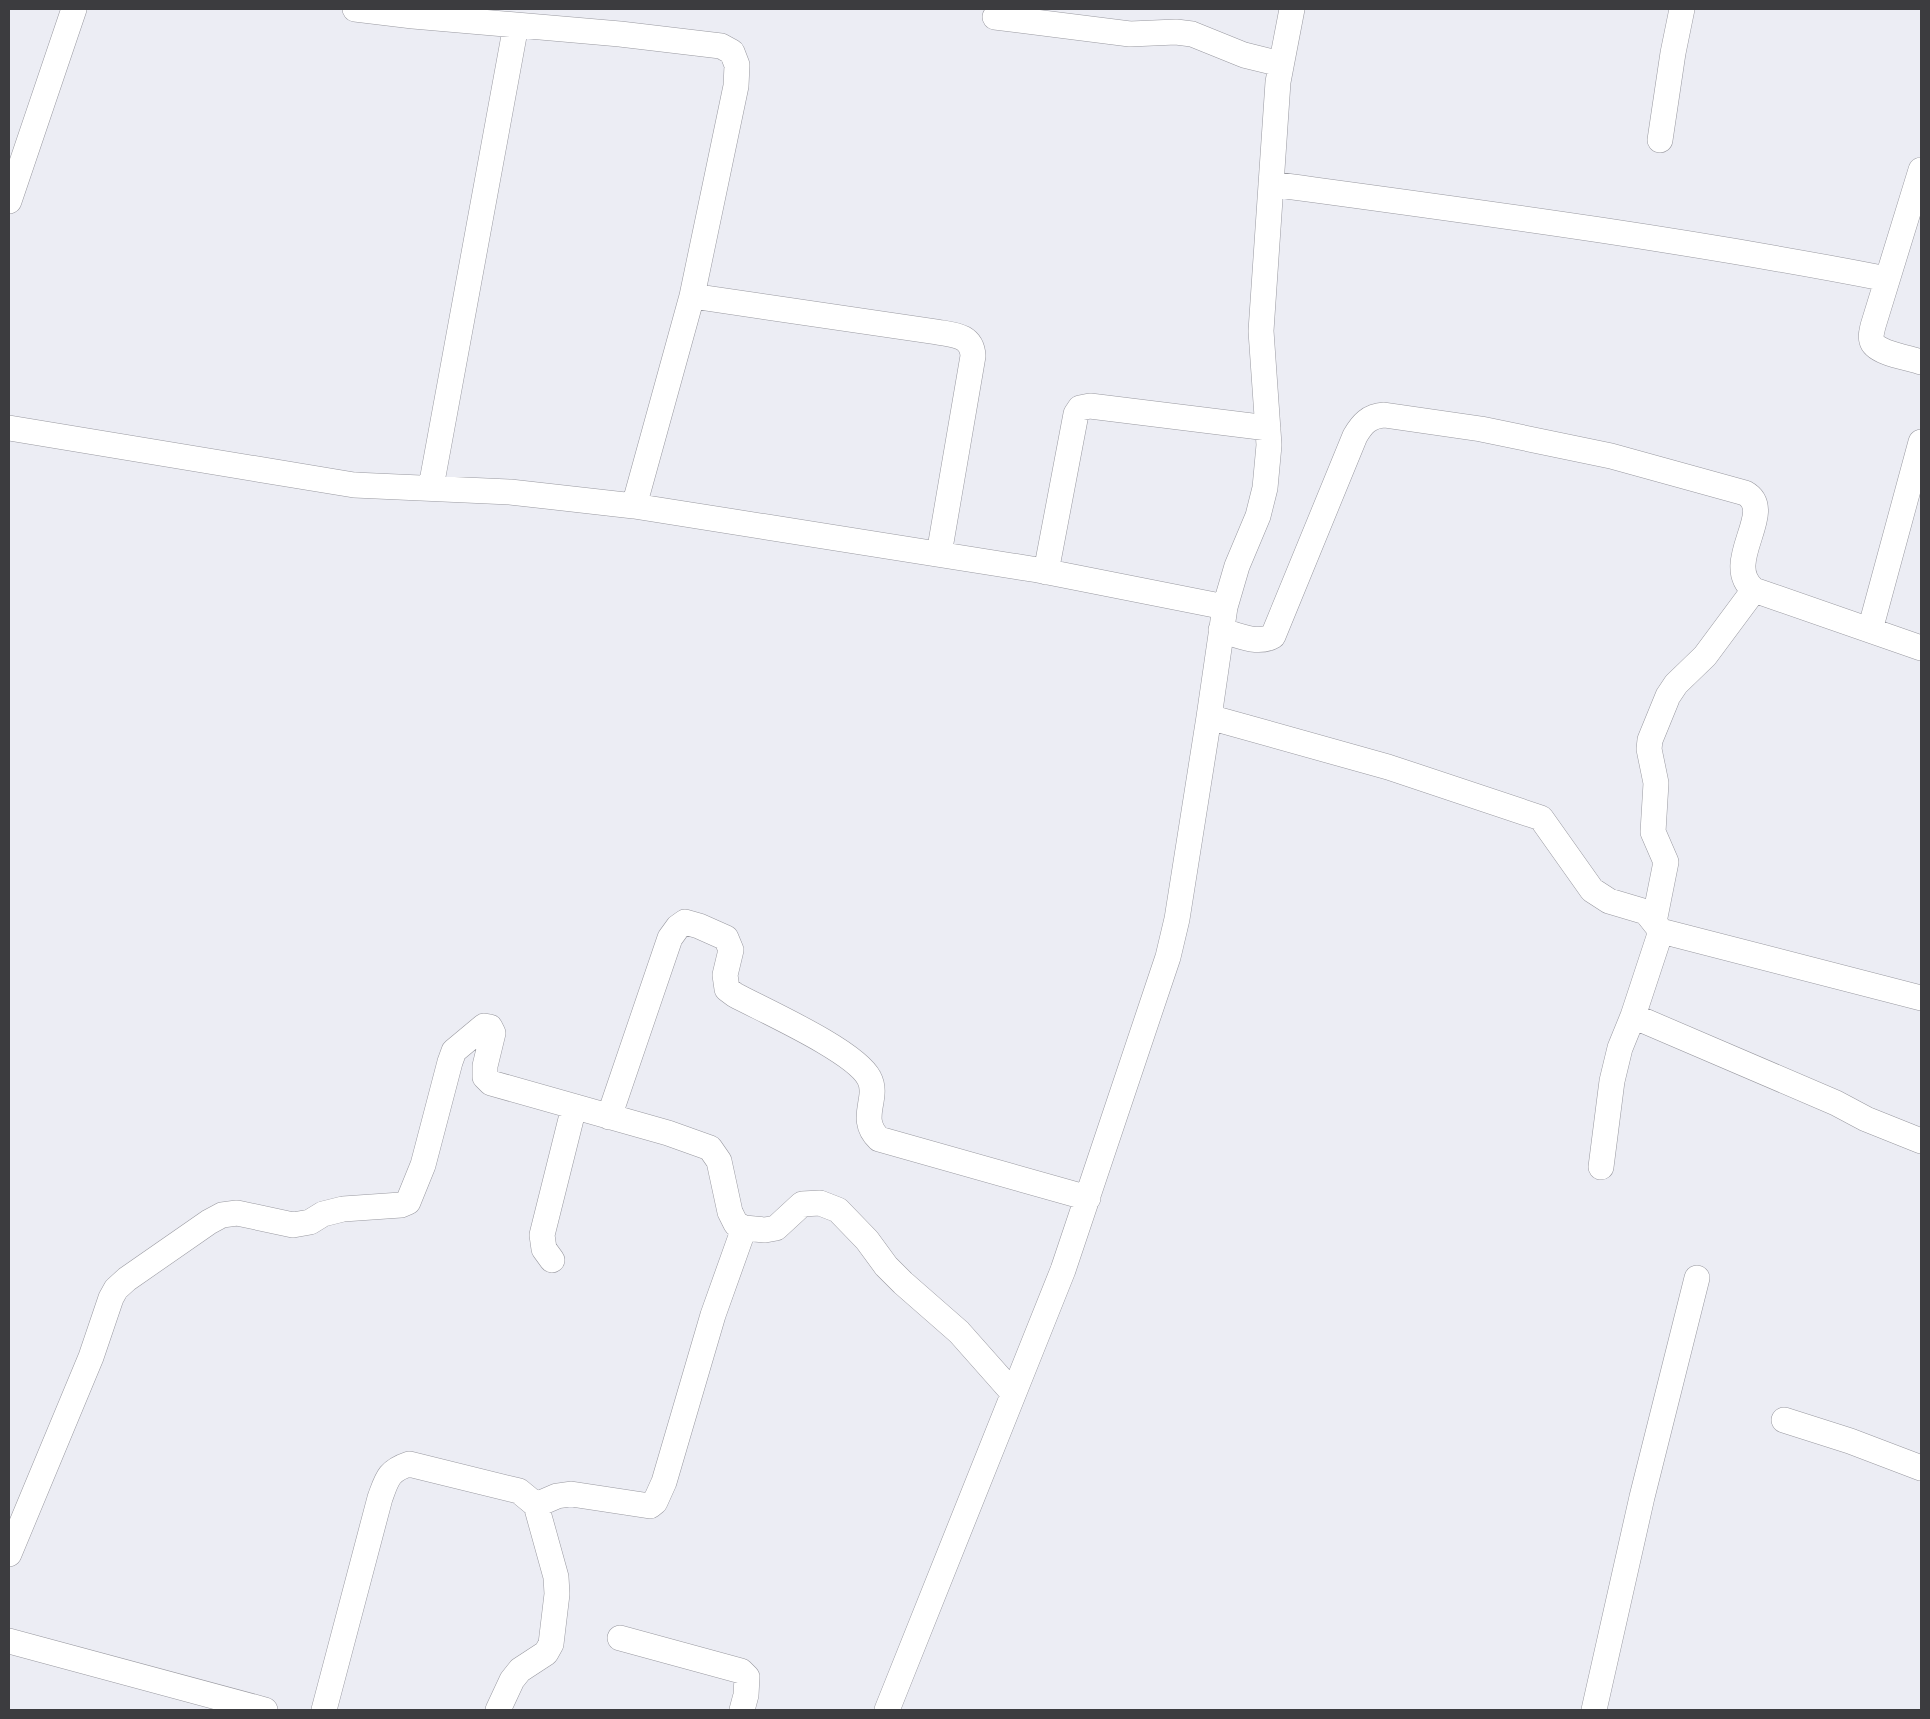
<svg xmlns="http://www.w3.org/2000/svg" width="1930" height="1719" viewBox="0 0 1930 1719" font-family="Karla,sans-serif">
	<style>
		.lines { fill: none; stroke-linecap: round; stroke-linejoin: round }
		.minor-casing { stroke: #9999a0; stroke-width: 26 }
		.minor { stroke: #fff; stroke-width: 25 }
	</style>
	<rect width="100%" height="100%" fill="#ecedf4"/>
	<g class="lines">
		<g class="minor-casing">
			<path id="minor" d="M355,9L413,16L620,34L721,46L732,52L737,65L736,86L692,296L634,506
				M995,17L1130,34L1176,32L1192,34L1244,55L1281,64
				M1660,140L1673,53L1682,9
				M1921,170L1873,326C1872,331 1870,336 1872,341C1875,353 1910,358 1921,362
				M1271,184C1477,212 1683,239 1887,279
				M9,201L74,9
				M692,296L937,332C954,335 972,335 973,356L939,554
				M9,428L354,485L510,492L634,506L1038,570L1225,607
				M431,487L516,25
				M1046,572L1076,414L1080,408L1090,406L1268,428
				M1221,630C1237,635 1258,645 1273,636L1355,436C1362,424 1369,416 1384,415L1481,429L1611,456L1745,493C1778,511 1720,563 1754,590L1921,648
				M1870,630L1921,442
				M1209,717L1388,767L1541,818L1592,890L1609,901L1646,912L1661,931L1921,998
				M1654,922L1666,862L1653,832L1656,783L1649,749L1650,740L1668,696L1676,684L1705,656L1754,590
				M1633,1016L1836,1103L1866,1119L1921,1141
				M609,1117L670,938L678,927L685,922L699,926L726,938L731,950L725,975L727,989L735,995C765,1011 855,1051 869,1078C880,1098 857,1118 879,1139L1088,1198
				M1601,1167L1612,1081L1620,1048L1633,1016L1661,931
				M552,1260L544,1249L542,1235L574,1107
				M1784,1420L1850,1441L1921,1468
				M536,1505L557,1496L571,1494L650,1506L655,1502L664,1482L713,1315L744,1228
				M9,1554L91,1357L111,1298L116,1289L127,1279L209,1222L222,1215L237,1213L293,1225L310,1222L323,1214L343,1209L401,1205L408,1202L423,1165L450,1062L454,1051L484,1026L490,1027L493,1033L485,1066V1077L491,1083L668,1133L710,1148L719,1161L730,1212L736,1224L744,1228L765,1230L776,1228L802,1204L820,1203L838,1210L867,1240L886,1266L903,1283L959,1332L1013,1393
				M620,1638L741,1671L747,1677L746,1695L742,1710
				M9,1641L265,1710
				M324,1710L380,1498C387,1479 388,1471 409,1464L519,1491L536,1505L556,1577L557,1594L551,1644L546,1653L520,1670L512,1680L498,1710
				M887,1710L1063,1270L1168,957L1177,919L1209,717L1225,607L1237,566L1258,516L1265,488L1269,445L1261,331L1278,82L1292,9
				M1594,1710L1642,1497L1697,1278"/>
		</g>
		<use href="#minor" class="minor"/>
	</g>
	<rect width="1930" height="1719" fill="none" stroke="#3c3c3f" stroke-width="20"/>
</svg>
